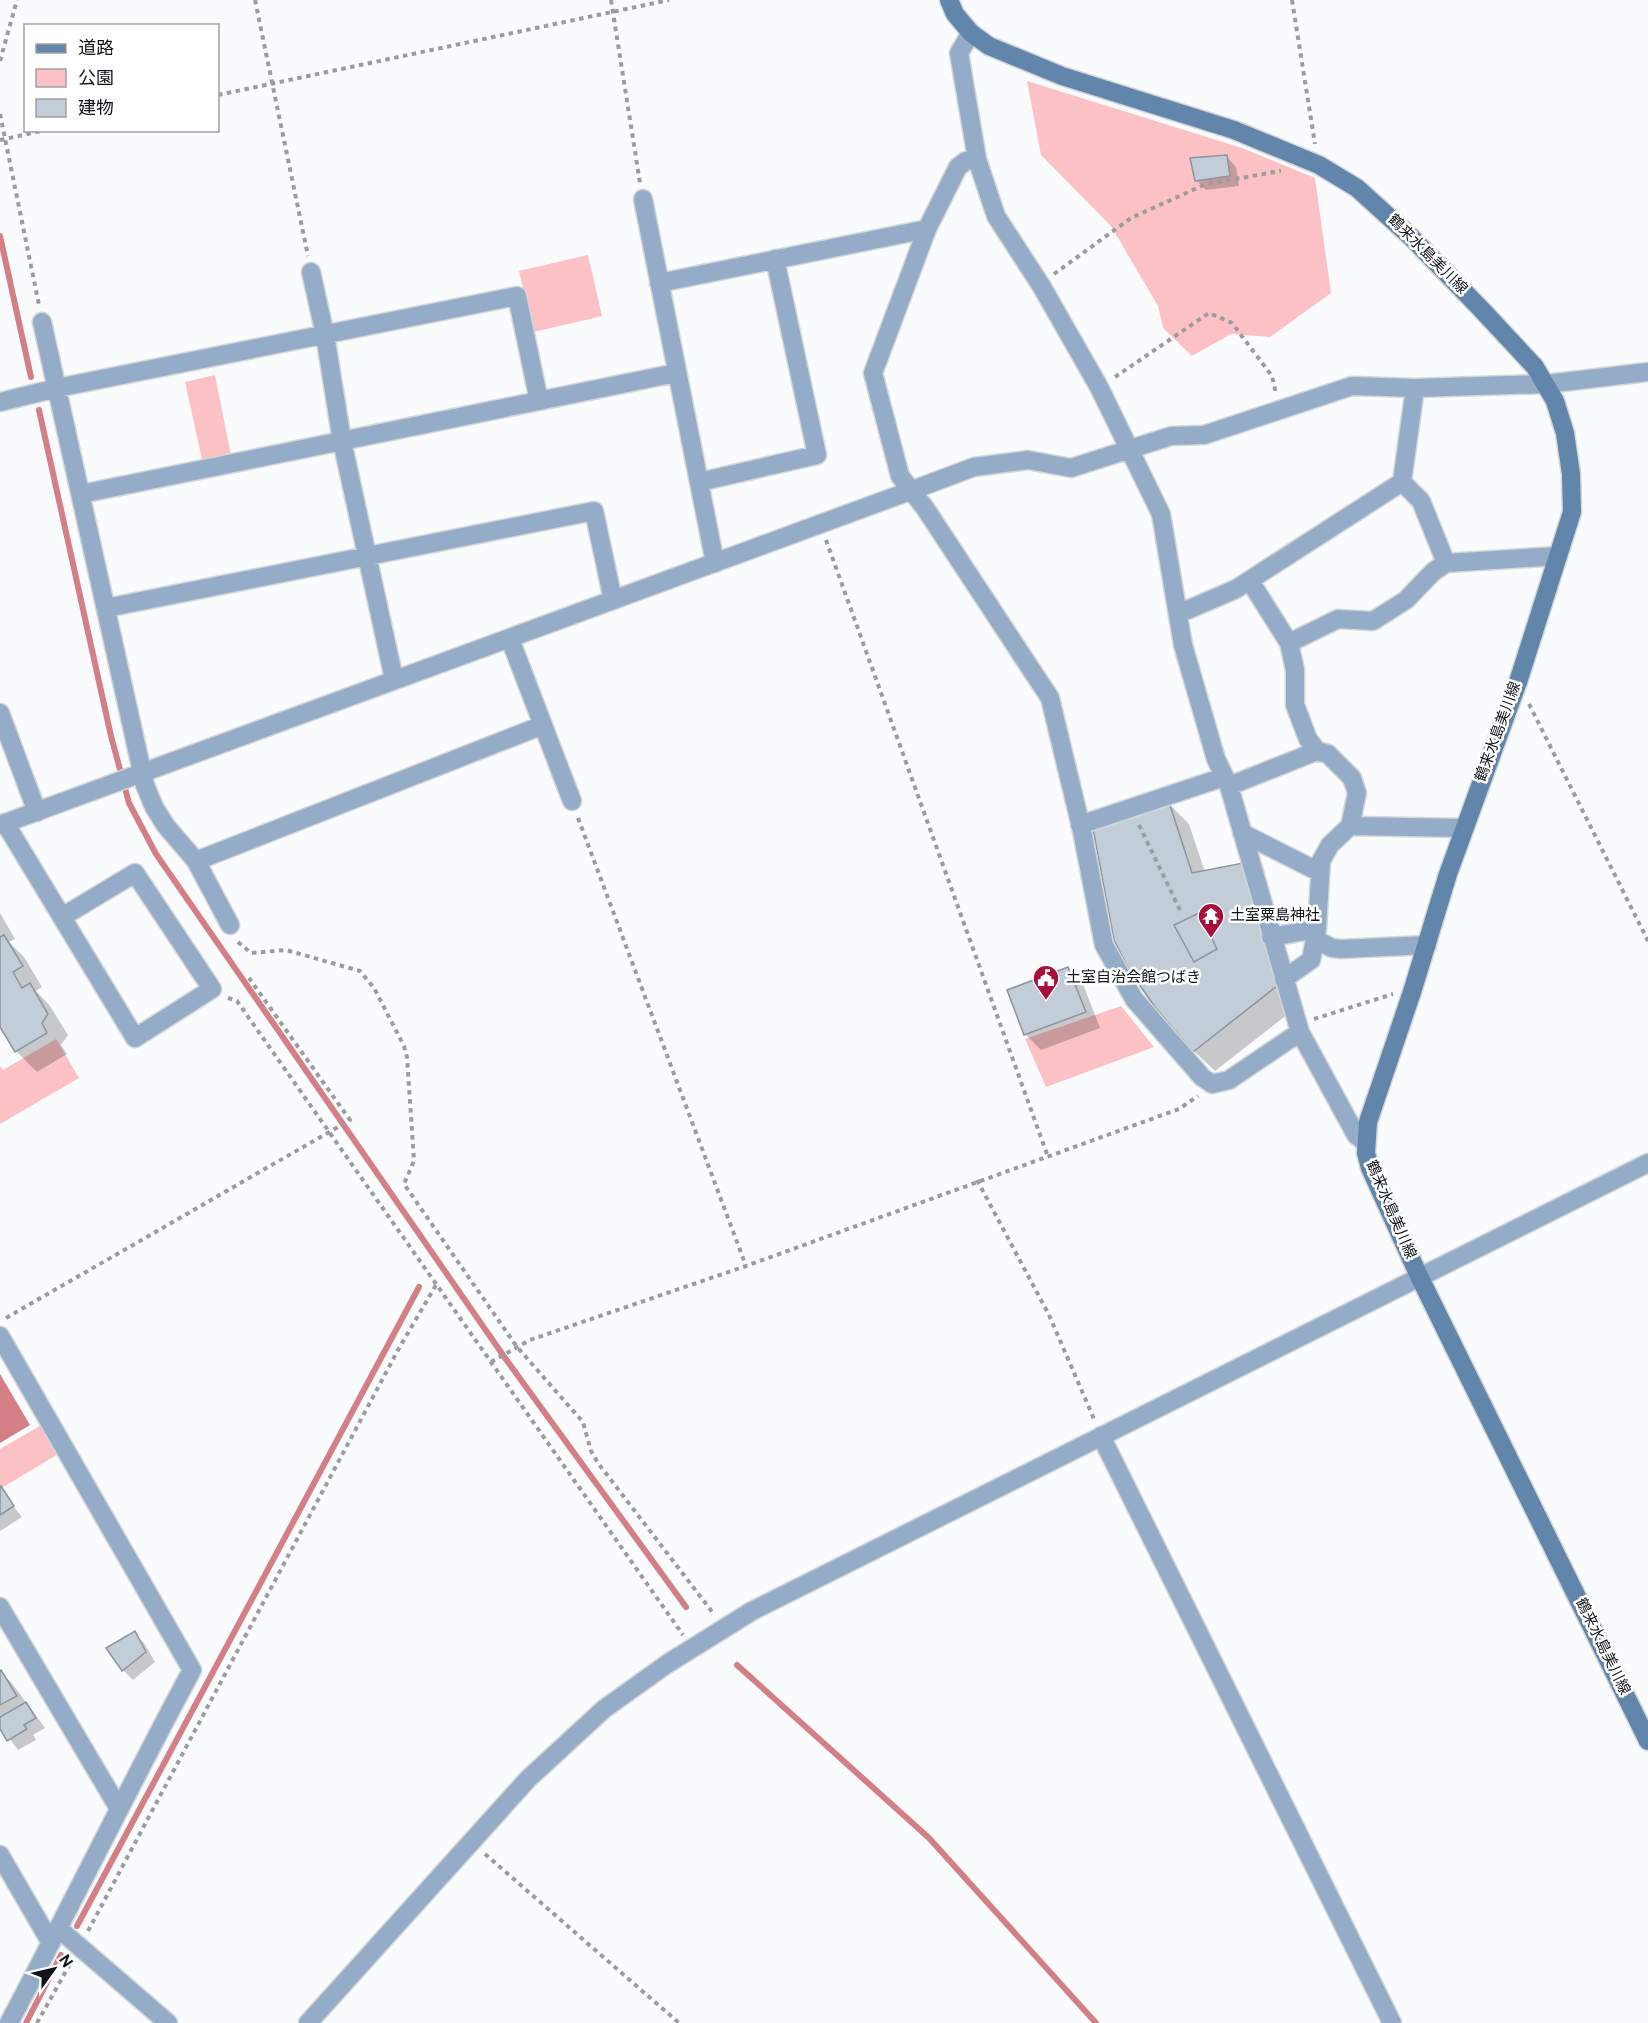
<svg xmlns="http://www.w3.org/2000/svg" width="1648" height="2023" viewBox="0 0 1648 2023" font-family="Overpass,'Noto Sans JP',sans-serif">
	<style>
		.green { fill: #fbc1c5 }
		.water { fill: #d47f86 }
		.shadow { fill: #0003 }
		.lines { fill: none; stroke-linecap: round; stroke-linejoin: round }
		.stream { stroke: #d47f86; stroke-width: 6 }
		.building { fill: #c3cdd8; stroke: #8b949e; stroke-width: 1.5 }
		.minor-casing { stroke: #d4d6d8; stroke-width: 21 }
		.tertiary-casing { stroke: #d4d6d8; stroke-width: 21 }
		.secondary-casing { stroke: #d4d6d8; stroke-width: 21 }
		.path { stroke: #9a9c9f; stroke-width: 4; stroke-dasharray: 4.5 4.5; stroke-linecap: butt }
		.minor { stroke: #94acc7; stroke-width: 18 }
		.tertiary { stroke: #94acc7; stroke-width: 18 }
		.secondary { stroke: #6285ac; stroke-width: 18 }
		.labels { text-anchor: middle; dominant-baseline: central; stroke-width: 5; stroke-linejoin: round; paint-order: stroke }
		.street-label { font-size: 15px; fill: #101317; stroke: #fff }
		.poi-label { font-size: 15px; fill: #101317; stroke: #fff; text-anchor: start }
	</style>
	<rect width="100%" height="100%" fill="#f9fbfd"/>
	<path class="green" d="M1027,81L1242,148L1315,178L1331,293L1270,337L1231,334L1192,356L1163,328L1158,306L1111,226L1041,155Z
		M588,255L602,316L534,332L519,271Z
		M215,375L231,455L203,464L185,382Z
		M1121,1006L1154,1047L1046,1087L1025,1039Z
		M56,1039L79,1078L0,1124V1066L3,1070Z
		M40,1426L58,1454L0,1489V1449Z"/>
	<path class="water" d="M0,1374L30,1425L0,1443Z"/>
	<path class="shadow" d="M1226,156L1236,167L1239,186L1206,190L1196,180Z
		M1169,804L1189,824L1205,872L1243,864L1297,1007L1215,1071L1194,1051Z
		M0,913L15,939L9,942L24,957L42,987L36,991L50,1006L68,1035L61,1045L67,1054L37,1072L16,1051L0,1024Z
		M1068,969L1083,984L1100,1028L1041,1050L1025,1034Z
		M0,1489L22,1517L0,1531Z
		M134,1633L144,1643L155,1662L133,1680L123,1670Z
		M0,1672L11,1682L45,1728L33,1735L36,1740L18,1750L0,1726Z"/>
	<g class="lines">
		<path class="stream" d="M0,236L31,377
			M39,410L111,736L129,803L156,854L505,1358L686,1607
			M737,1665L929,1838L1096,2023
			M77,1926L419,1287
			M26,2023L61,1955"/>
	</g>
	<path class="building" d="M1227,155L1230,176L1195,181L1190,158Z
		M1169,802L1192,873L1243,863L1277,986L1193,1052L1155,1007L1129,970L1114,940L1093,829Z
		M1199,913L1217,949L1194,962L1174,925Z
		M4,935L23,966L13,972L22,988L30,983L48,1014L42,1023L47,1033L15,1052L0,1027V937Z
		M1068,967L1086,1012L1024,1035L1007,990Z
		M1,1486L14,1506L0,1515V1487Z
		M135,1631L146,1652L122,1671L106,1648Z
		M1,1670L17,1696L0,1705V1671Z
		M26,1702L36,1718L24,1725L27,1729L7,1741L0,1729V1717Z"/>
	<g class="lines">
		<g class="minor-casing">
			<path id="minor" d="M971,33L959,53L977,159L996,216L1042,287L1099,387L1161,514L1183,645L1216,759L1229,786L1300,1032L1356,1135L1366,1143
				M977,159L966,161L958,167L927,229L873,373L900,476L925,508L1050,698L1082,831L1104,945L1134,999L1202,1077L1212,1084L1229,1080L1300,1032
				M643,199L715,563
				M311,272L325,335L342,441L394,679
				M659,283L927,229
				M42,322L145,785L154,807L166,826L196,861L230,925
				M0,402L57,388L517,296L539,401
				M699,482L817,455L775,259
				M1402,482L1421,501L1446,563L1558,556
				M910,491L974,467L1028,460L1071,468L1171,436L1204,435L1352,386L1415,388L1546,384
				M81,494L676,373
				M1250,581L1289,643L1295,670V705L1308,739L1317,751L1328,754L1352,778L1357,793L1350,826L1330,845L1321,861L1317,929L1311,960L1284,979
				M106,608L594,511L613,600
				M1178,614L1236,589L1402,482L1415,388
				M510,639L572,801
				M1289,643L1338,619L1373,621L1406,600L1433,572L1446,563
				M0,713L37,812
				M1229,786L1317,751
				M5,823L135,1038L212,989L135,873L62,917
				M1080,825L1224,777
				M1350,826L1464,828
				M1242,833L1319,872
				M196,861L543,725
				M1271,937L1317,929
				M1315,939L1332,948L1341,949L1427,945
				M0,1336L192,1670C129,1787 71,1906 9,2023
				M1101,1436L1392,2023
				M0,1607L118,1807
				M0,1855L51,1943
				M59,1929L168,2023"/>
		</g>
		<g class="tertiary-casing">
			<path id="tertiary" d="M1546,384L1648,372
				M0,825L910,491
				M308,2023L528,1779L604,1709L667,1664L752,1611L1648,1163"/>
		</g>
		<g class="secondary-casing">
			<path id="secondary" d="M949,0L955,14L971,33L989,46L1062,76L1234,130L1319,165L1357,188L1411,237L1482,310L1535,367L1555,401L1565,433L1571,474L1572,512L1518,682L1448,874L1412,992L1368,1122L1366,1153L1370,1168L1419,1276L1648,1741"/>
		</g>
		<path class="path" d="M255,0L308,256
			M611,0L640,183
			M1292,0L1315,144
			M0,61L17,0
			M218,95L669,0
			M0,114L39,305
			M0,140L46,130
			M1054,274L1131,218L1206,184L1281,171
			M1115,377L1209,313L1232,323L1272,376L1276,394
			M826,540L1048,1157
			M1529,704L1648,941
			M578,818L746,1266
			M1139,825L1180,910
			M238,942L251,953L286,950L360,971L374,988L404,1046L407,1057L414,1161L404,1184L517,1347L583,1422L591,1451L598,1463L713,1613
			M228,998L237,1001L683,1635
			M1314,1019L1393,994
			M977,1180L1049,1315L1094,1419
			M6,1318L350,1120L249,978
			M491,1362L530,1340L746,1266L1179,1109L1198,1096
			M485,1854L679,2023
			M88,1931L398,1350L436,1285
			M37,2023L71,1962"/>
		<use href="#minor" class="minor"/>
		<use href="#tertiary" class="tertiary"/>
		<use href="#secondary" class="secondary"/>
	</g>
	<defs>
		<g id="temple-pin" transform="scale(1.35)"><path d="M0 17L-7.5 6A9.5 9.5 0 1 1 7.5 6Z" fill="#a70f3a" stroke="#fff"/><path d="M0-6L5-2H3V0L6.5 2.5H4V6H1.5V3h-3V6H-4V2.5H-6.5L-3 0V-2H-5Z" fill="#fff"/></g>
		<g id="civic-pin" transform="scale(1.35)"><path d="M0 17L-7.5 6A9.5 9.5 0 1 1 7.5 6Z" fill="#a70f3a" stroke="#fff"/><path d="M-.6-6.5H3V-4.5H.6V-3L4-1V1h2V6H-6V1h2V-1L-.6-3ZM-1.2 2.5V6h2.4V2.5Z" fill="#fff"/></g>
	</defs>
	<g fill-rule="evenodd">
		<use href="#temple-pin" x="1211" y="916"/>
		<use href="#civic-pin" x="1046" y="978"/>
	</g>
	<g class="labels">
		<g class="street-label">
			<text transform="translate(1427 255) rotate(45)">鶴来水島美川線</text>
			<text transform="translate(1499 732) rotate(-70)">鶴来水島美川線</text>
			<text transform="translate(1390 1210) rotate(67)">鶴来水島美川線</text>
			<text transform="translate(1602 1647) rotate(64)">鶴来水島美川線</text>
		</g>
		<g class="poi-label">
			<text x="1230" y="916">土室粟島神社</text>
			<text x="1066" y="978">土室自治会館つばき</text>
		</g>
	</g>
	<rect x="24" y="24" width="195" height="108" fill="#ffffff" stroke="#9fa1a2" stroke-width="1.5"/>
	<rect x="36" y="44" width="30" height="9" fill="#6285ac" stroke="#9fa1a2" stroke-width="1.5"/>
	<text x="78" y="54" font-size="18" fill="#101317">道路</text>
	<rect x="36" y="69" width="30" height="18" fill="#fbc1c5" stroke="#9fa1a2" stroke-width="1.5"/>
	<text x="78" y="84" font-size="18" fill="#101317">公園</text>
	<rect x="36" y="99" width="30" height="18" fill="#c3cdd8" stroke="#9fa1a2" stroke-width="1.5"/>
	<text x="78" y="114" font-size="18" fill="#101317">建物</text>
	<g transform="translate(54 1969) rotate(56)" stroke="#ffffff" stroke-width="4.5" paint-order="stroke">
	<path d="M0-4.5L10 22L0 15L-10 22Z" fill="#101317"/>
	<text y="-9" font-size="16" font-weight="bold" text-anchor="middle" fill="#101317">N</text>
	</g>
</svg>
